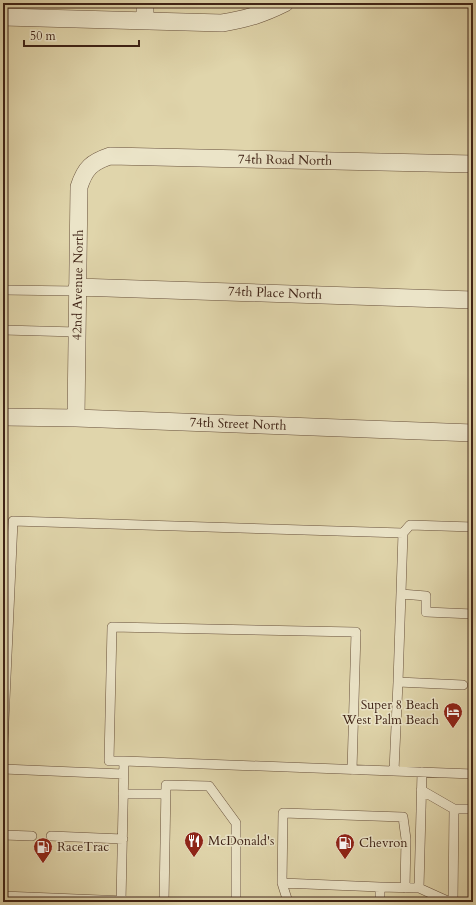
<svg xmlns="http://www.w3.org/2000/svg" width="476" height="905" viewBox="0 0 476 905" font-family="Cardo,serif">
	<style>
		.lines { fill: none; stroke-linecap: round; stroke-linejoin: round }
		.service-casing { stroke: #67503b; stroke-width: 10 }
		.minor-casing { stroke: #67503b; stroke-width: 18 }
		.service { stroke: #ebe4c8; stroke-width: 9 }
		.minor { stroke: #ebe4c8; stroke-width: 17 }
		.labels { text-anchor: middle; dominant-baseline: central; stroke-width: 3; stroke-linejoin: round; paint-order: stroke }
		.street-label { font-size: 13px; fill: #3f2316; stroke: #ebe4c8 }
		.poi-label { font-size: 13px; fill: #3f2316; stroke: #ebe4c8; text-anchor: start }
	</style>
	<rect width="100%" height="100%" fill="#e0d5ab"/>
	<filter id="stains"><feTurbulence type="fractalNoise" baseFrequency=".005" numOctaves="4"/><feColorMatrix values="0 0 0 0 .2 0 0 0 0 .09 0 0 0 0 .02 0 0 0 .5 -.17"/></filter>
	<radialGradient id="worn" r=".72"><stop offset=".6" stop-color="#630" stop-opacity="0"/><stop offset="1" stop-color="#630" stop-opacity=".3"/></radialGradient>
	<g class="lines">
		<g class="service-casing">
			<path id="service" d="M3,290L77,291
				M3,330L77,332
				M401,594L426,596V612L473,614
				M398,682L403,533L410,525L473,527
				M3,744L13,521L403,533
				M124,761H109L112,627L356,632L352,770
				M3,769L123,774
				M394,771L398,682L463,685
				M421,790L454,809
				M123,794H166
				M3,835L32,836
				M51,836L123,839
				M282,883L380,887L419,888L422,772
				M419,888L450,902
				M3,896L150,902
				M121,902L124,761L473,774
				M164,902L166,785L209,786L236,823V902
				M288,902L282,883L283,813L403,817L406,839L405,888
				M380,902V887
				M453,902L454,809H473"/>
		</g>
		<g class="minor-casing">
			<path id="minor" d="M3,17L222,23C247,19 263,14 285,3
				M145,21V3
				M77,287L473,300
				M3,417L76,418L473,433
				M76,418L79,187C85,168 92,162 110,156L473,164"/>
		</g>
		<use href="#service" class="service"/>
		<use href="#minor" class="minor"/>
	</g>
	<defs>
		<g id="hotel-pin" transform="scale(1)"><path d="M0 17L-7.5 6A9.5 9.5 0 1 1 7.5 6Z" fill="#8f2418" stroke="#ebe4c8"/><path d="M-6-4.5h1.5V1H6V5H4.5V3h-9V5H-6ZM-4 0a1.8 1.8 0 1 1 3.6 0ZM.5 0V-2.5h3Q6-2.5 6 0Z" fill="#fff"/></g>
		<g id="restaurant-pin" transform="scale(1)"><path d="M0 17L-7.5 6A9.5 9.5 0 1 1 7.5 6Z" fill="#8f2418" stroke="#ebe4c8"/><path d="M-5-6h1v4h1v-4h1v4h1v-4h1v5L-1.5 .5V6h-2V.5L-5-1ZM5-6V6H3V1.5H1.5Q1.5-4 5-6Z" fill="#fff"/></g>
		<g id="fuel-pin" transform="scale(1)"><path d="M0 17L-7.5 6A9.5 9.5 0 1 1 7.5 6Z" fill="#8f2418" stroke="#ebe4c8"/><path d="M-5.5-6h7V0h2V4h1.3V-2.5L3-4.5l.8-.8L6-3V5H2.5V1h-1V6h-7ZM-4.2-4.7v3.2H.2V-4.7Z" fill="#fff"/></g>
	</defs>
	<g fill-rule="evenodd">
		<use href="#hotel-pin" x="453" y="712"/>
		<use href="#restaurant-pin" x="194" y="841"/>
		<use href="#fuel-pin" x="345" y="843"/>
		<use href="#fuel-pin" x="43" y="847"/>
	</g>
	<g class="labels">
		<g class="street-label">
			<text transform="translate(285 160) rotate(1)">74th Road North</text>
			<text transform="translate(78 285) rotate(-89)">42nd Avenue North</text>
			<text transform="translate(275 293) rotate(2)">74th Place North</text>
			<text transform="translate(238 424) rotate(2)">74th Street North</text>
		</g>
		<g class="poi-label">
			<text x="439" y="705" text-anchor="end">Super 8 Beach<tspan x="439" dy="15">West Palm Beach</tspan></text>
			<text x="208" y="841">McDonald's</text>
			<text x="359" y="843">Chevron</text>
			<text x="57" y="847">RaceTrac</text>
		</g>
	</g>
	<rect width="476" height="905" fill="none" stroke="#e0d5ab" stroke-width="16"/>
	<rect x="4" y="4" width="468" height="897" fill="none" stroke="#3f2316" stroke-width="2"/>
	<rect x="8" y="8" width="460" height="889" fill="none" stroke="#3f2316"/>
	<path d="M24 40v6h115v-6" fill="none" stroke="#3f2316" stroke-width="2"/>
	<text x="30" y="40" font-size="12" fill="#3f2316" stroke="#ebe4c8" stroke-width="3" paint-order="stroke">50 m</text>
	<rect width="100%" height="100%" filter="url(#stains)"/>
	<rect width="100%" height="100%" fill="url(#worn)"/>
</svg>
